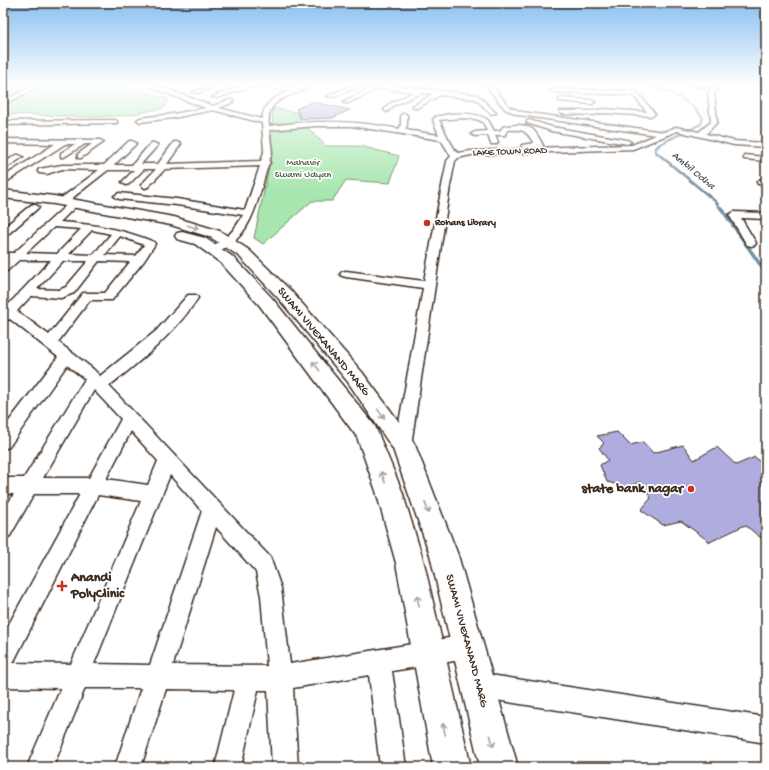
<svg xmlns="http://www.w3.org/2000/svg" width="769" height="770" viewBox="0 0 769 770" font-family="'Gochi Hand',sans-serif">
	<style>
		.green { fill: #a7e6ae; stroke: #718866 }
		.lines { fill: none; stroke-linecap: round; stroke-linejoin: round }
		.stream-far2 { stroke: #758fa3; stroke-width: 2 }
		.stream-far1 { stroke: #758fa3; stroke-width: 2.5 }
		.stream { stroke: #758fa3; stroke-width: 3.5 }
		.building { fill: #afaddf; stroke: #3b2a1e }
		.minor-casing { stroke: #3b2a1e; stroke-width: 3 }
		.secondary-casing { stroke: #3b2a1e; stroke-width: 3 }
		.minor { fill: #fff; fill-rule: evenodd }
		.secondary { fill: #fff; fill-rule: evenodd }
		.oneway { stroke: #a79f9a }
		.poi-dot { fill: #c8321e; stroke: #fff; stroke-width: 1.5 }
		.labels { text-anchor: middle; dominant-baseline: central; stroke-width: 3.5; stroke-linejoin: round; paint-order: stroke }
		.far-street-label { font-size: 10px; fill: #3b2a1e; stroke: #fff }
		.far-park-label { font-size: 10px; fill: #565942; stroke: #fff }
		.far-poi-label { font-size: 10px; font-weight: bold; fill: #3b2a1e; stroke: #fff; text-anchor: start }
		.far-water-label { font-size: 11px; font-style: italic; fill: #585d60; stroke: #fff }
		.street-label { font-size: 12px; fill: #3b2a1e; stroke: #fff }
		.near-poi-label { font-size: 14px; font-weight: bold; fill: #3b2a1e; stroke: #fff; text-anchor: end }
	</style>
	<rect width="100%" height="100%" fill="#fff"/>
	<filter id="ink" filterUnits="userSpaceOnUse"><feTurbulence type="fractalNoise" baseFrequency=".025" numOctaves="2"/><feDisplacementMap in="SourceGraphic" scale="8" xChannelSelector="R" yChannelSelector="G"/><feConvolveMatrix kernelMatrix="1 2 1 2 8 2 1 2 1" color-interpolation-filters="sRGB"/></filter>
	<g filter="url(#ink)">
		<path class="green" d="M3,84H60L131,87L169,99L164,108L128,115L95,117L3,114Z
			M273,108L298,113L299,119L326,146H360L399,156L390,183L346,180L332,201H312L263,244L254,238L271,158Z"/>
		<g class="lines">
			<path class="stream-far2" d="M644,84C666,90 690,99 703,118L701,124L670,139"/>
			<path class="stream-far1" d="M672,138L660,144L655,149L656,152L716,202L721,209"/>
			<path class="stream" d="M721,208L766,273"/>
		</g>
		<path class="building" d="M312,102L350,110L332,118L301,119L296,109Z
			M617,432L630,445L643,442L653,453L683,445L694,460L717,447L736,465L755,457L766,469V542L745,525L710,542L681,521L663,525L641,510L651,498L641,482L627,487L607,482L600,465L608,460L599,448L604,443L597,436Z"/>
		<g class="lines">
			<g class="minor-casing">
				<path id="minor" d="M37,84H44L3,105V101Z
					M215,84H224L197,93L192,92Z
					M246,84H262L296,88L306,84H314C296,98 265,94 269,126C313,120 355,120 399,129L401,125V115L404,113L407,115V125L405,130L439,135L433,120L435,117C451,113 474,111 488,120L494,131H500L503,127C511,125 524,123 532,129C536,132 540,140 543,145L542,147L531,148L632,145L656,135L519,115L505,109L485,84H491L509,107L522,112L664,132L676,127L699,132L711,122L708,92L711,89L710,87L693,86L690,84H715L717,90L714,93L717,122L706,134L734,141L766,143V147L734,145L677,131L633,149L471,155L458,158L455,161L450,186L411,445L409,450L403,452L397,450L395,445L423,288L346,277L342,276L340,274L342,272L346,271L424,281L442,186L447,161L451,156L441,140L351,126H317L269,130L272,152L269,162L270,163L268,165C258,198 252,243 212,253L207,250L208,248C226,239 233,233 243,215L177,205L119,199L114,196L119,193L177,199L245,210L260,166L165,169L148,187L145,188L141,185L156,169H144L129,184L126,185L122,182L134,170H108L66,203H60L58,201L60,199L99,170L62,169L47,174L39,173L38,171L39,169L62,165H104L129,141H132L136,143L135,145L114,165H132L151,143H154L158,145L141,164H158L174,142H177L181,144L167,164L261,161L264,152L262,123L213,110L173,118L140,122L137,120L140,118L173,114L206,108L153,88V86L155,85L213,106L229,100H233V102L219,108L262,119C264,102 275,97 290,91L252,86L217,98L212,97ZM462,118L476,119L483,122L487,131L475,132L471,134L475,136L488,135L491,144H497L498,142L495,135H505L507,130C524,129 525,130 534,143L522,145L521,147L523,149L471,151L457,153L448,138L439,120Z
					M356,84H381L478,95L496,113L491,114L476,99L440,95L417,108H413V106L433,94L421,93L393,106L387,112L384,110L389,104L414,92L381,88L348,103H344V101L374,87L361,86L332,97L327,96Z
					M551,89L635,91L637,92L655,114L652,116L603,113L593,115L562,114L560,113V111H593L603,109L647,112L633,95L553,92L551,91Z
					M561,98L592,100L595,102L592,104L559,101V99Z
					M115,120L117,121V123L3,125V121Z
					M529,120L552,127L627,140L631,142L627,144L551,131L527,123V121Z
					M3,139L100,140L104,142L81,158H78V154L92,144H85L64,157H61V153L75,144H65L3,184V177L55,144L3,143Z
					M16,155H19L23,157L3,170V164Z
					M744,155L766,157V161L744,159Z
					M761,179H766V185L758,184L757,182Z
					M74,200L79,203L60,222C93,224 123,229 154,242L155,244L144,261L112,300H90L58,342L93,369L100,376L156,331L188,295H196L198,298C175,333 142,360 109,386L270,557L281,588L290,664L467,635L475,639L479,647L475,655L467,659L392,671L406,767H380L369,675L293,688L298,767H272L268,690H258L241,767H215L234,690L166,689L141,767H115L141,688H85L53,767H27L61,688L3,687V635L80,494H34L10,536L3,539V511L14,494H3V478H24L85,379L67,365L9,447L3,449V429L58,357L10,319L3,322V303L8,305L51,260H19L7,271L3,272V263L7,259H3V253H14L71,201ZM54,227L81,229L57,254L26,253ZM92,230L111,234L93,255L69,254ZM120,236L144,245L136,256L105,255ZM63,261H88L66,287L59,290L37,289ZM99,261L130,262L105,293H83L49,335L17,311L31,296L61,298L74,293ZM94,390L121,419L89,478H43ZM131,431L158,461L148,485L106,479ZM170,475L202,511L150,665L94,664ZM98,495L141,501L71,664L13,663ZM216,527L256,572L261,596L267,666L173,665Z
					M34,204L39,207L37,209L7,235L3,236V228L31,205Z
					M734,212L766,213V219L741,218L756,243L755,245L751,246L747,245L729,215Z
					M477,673L766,717V743L477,697L468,694L465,685L468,676Z"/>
			</g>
			<g class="secondary-casing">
				<path id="secondary" d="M3,190L54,196L174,217L220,231L249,250L291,291L362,372L411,438L415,445L458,555L518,767H480L430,555L393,449L348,382L279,299L239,256L210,237L171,225L54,204L3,198Z
					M182,232L205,238L233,257L272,298L375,426L402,491L424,563L471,767H433L396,563L376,491L357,437L260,306L221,263L195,244L177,239L175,236L177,233Z"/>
			</g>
			<use href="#minor" class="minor"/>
			<use href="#secondary" class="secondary"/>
		</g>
		<defs><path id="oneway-shaft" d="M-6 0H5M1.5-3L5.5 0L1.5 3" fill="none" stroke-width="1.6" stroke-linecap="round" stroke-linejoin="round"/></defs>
		<g class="oneway">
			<use href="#oneway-shaft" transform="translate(193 227) rotate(17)"/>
			<use href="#oneway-shaft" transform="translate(316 366) rotate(-128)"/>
			<use href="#oneway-shaft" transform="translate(381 414) rotate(55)"/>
			<use href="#oneway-shaft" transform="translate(383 477) rotate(-111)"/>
			<use href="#oneway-shaft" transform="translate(427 508) rotate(70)"/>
			<use href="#oneway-shaft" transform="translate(418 601) rotate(-102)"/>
			<use href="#oneway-shaft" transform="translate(444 729) rotate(-102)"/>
			<use href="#oneway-shaft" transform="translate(492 741) rotate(75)"/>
		</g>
	</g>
	<linearGradient id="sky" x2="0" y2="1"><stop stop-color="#89c0f0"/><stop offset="0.44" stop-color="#fff"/><stop offset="1" stop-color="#fff" stop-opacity="0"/></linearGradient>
	<rect width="769" height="192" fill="url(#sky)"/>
	<g class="poi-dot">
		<circle cx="427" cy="223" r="4"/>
		<circle cx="691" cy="489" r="4"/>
		<path d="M60 580h4v4h4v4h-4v4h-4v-4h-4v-4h4z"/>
	</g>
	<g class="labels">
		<g class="far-street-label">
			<text transform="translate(510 152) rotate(-2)">LAKE TOWN ROAD</text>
		</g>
		<g class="far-park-label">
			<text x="303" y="163">Mahavir<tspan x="303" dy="12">Swami Udyan</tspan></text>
		</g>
		<g class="far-poi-label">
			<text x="435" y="223">Rohans Library</text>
		</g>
		<g class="far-water-label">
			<text transform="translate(693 171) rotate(40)">Ambil Odha</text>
		</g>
		<g class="street-label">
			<text transform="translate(323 342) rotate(50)">SWAMI VIVEKANAND MARG</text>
			<text transform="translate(466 641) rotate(75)">SWAMI VIVEKANAND MARG</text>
		</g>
		<g class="near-poi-label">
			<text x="683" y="489">state bank nagar</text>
			<text x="71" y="578" text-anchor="start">Anandi<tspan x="71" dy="16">PolyClinic</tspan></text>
		</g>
	</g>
	<rect width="769" height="770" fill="none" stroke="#fff" stroke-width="16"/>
	<rect x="8" y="8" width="753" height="754" fill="none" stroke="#3b2a1e" stroke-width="1.5" filter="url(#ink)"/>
</svg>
